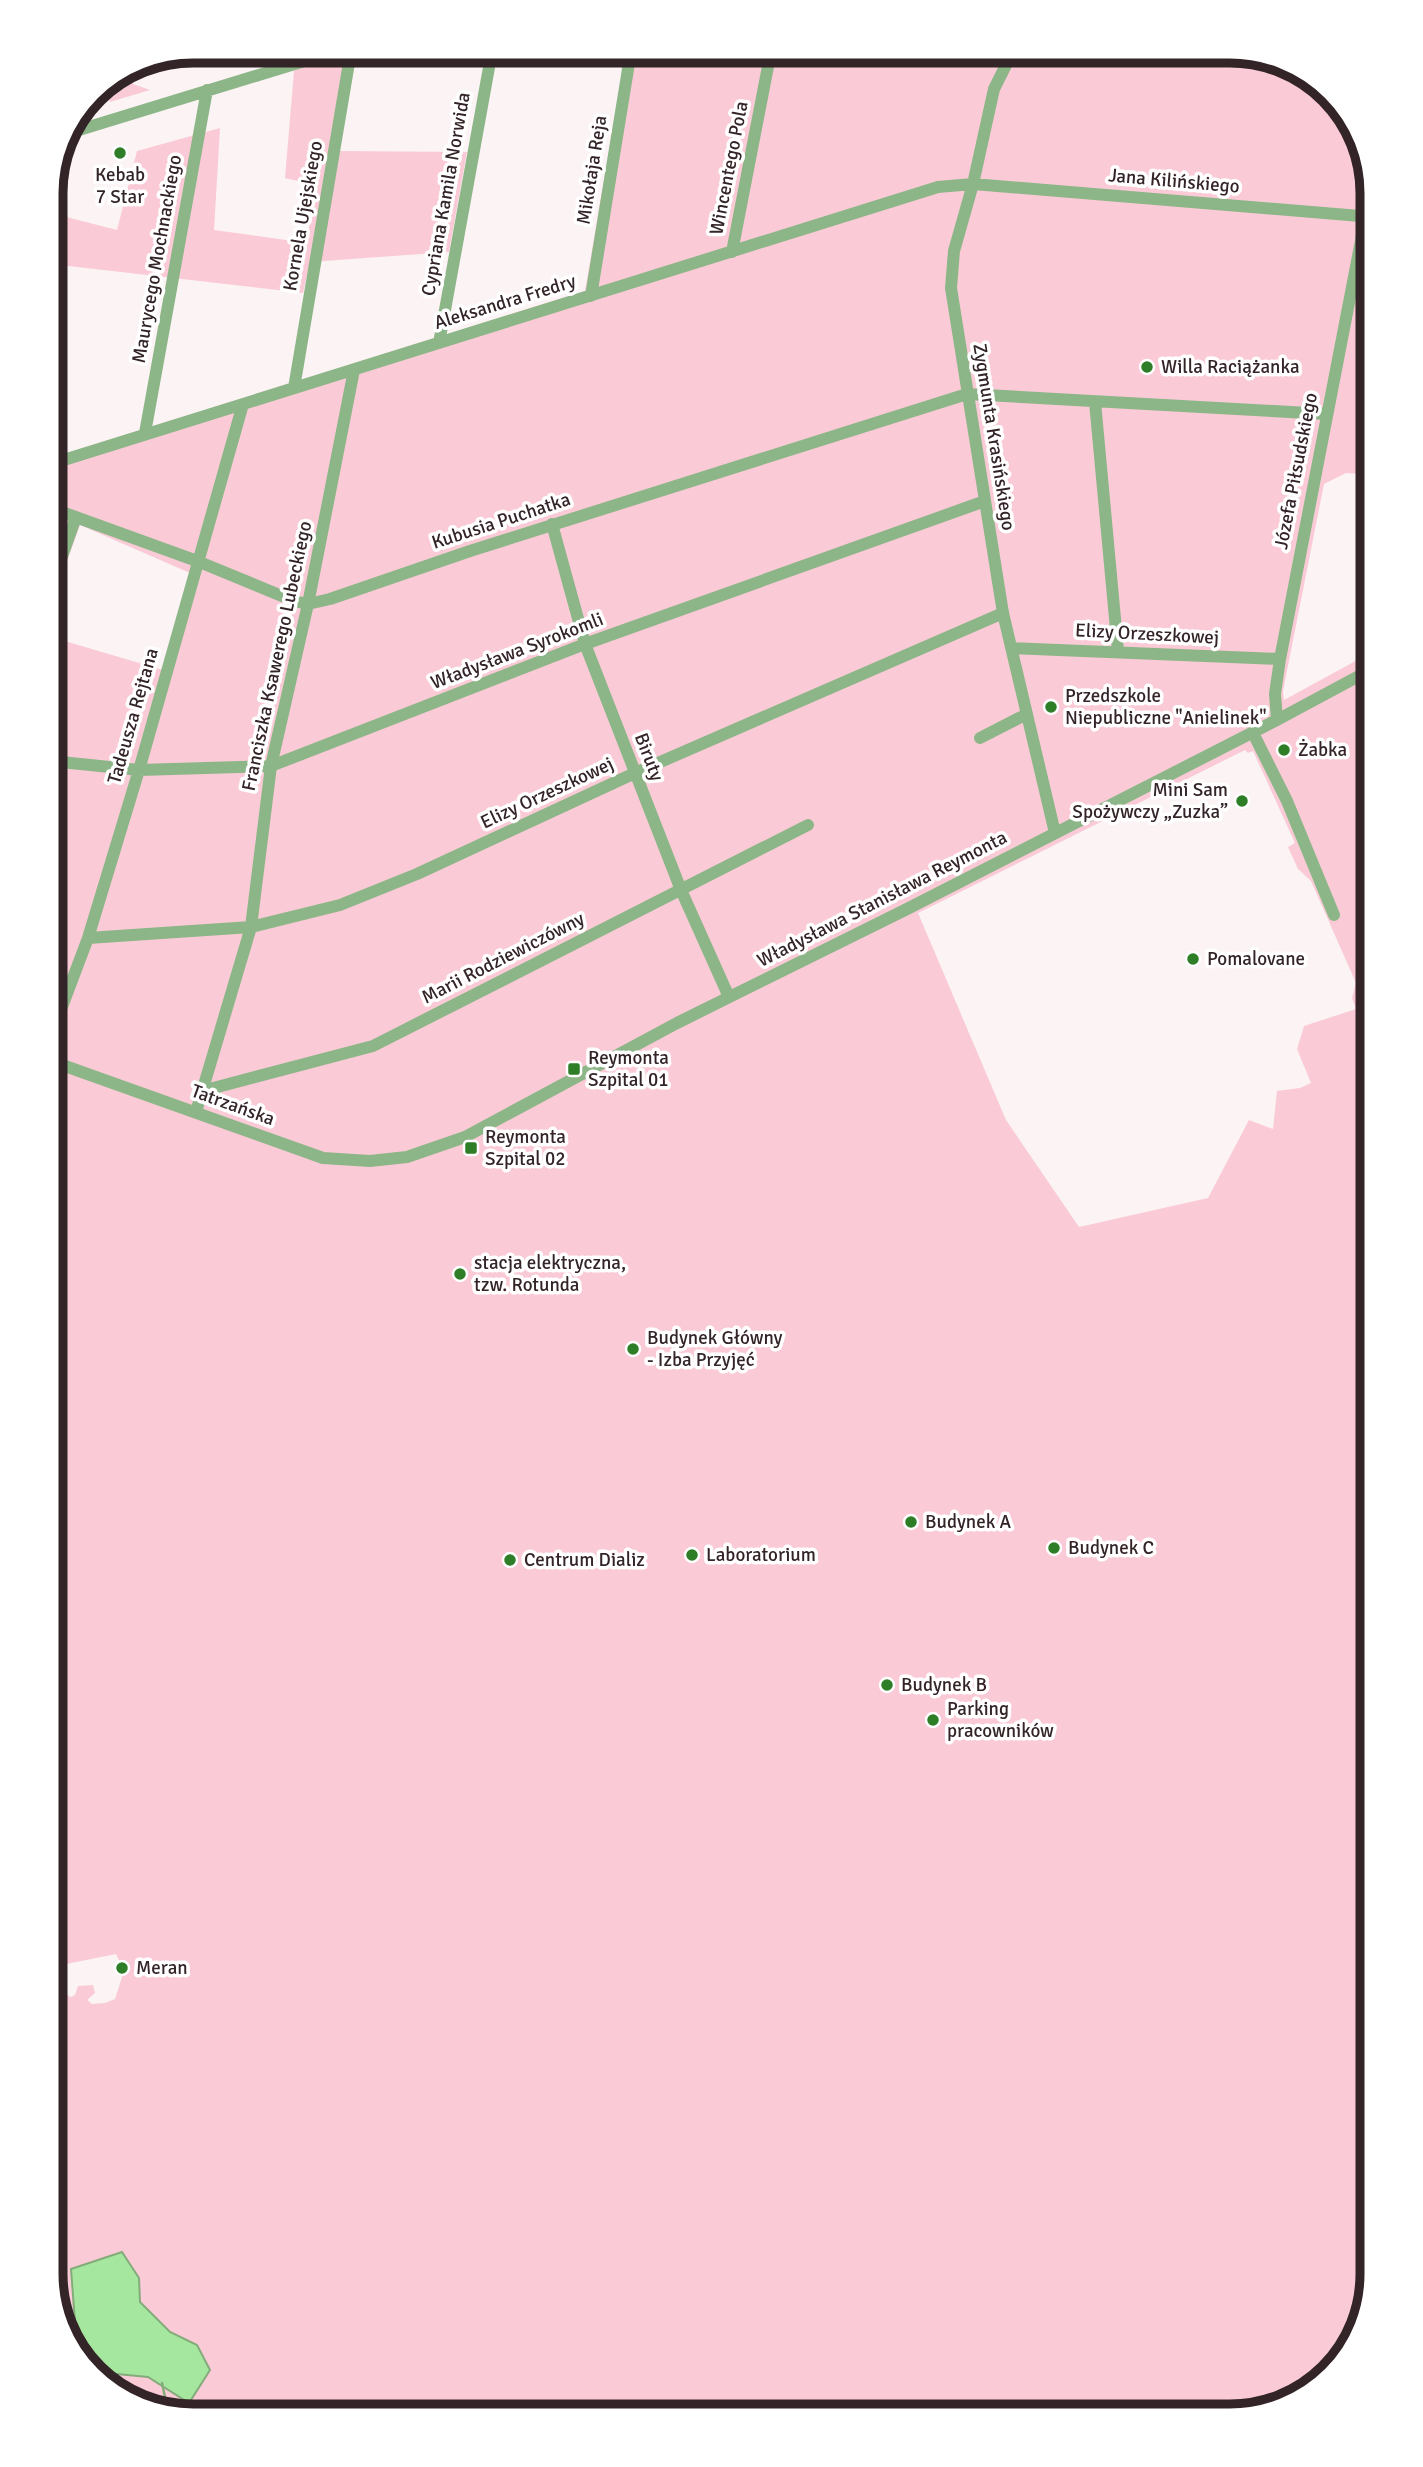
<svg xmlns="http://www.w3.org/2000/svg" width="1423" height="2467" viewBox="0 0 1423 2467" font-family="Signika,sans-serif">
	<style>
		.green { fill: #facbd6; fill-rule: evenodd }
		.water { fill: #a6e79f; stroke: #84ac7b; stroke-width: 2 }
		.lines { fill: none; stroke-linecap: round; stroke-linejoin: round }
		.stream { stroke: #84ac7b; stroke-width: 2.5 }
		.minor { stroke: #8db688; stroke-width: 12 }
		.poi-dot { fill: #2e7d27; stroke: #fff; stroke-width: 2.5 }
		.labels { text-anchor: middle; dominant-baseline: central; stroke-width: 7; stroke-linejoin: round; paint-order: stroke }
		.street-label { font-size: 19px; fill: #332427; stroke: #fff }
		.poi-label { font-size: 19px; fill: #332427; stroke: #fff; text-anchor: start }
		.rim { fill: none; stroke: #332427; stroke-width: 9 }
	</style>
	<rect width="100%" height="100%" fill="#fbf3f4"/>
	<path class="green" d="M307,51H357L339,151L467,152L449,252L310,262L303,293L51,264V213L117,230L137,151L220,128L214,230L307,243L315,185L285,178L294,71Z
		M626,51H1240L1309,75L1358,130L1372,193V475L1346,473L1324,484L1283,691L1284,700L1372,652V2275L1349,2353L1293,2402L1230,2416H184L114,2393L65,2337L51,2274V1999L65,1994L71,1997L75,1995L78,1986L93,1985L95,1993L87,2000L92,2004L105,2003L115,1999L124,1971L116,1954L51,1967V637L163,670L190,573L80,525L51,606V458L585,291ZM1245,750L1248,753L1253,751L1295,843L1288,847L1298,869L1311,881L1356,983L1352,998L1356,1009L1304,1026L1297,1049L1311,1083L1300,1088L1277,1091L1273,1129L1249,1120L1208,1198L1079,1227L1006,1120L918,913Z
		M124,72L133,84L150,90L110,102L108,97L112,79Z"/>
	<path class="water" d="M122,2252L139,2278L140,2302L170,2332L197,2345L210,2370L189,2403L148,2377L96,2372L75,2322L71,2269Z"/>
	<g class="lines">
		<path class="stream" d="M162,2383L168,2411"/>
		<path class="minor" d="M1013,51L994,89L973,184L954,251L951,288L1003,613L1055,833
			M66,134L337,51
			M57,157L69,128
			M732,252L771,51
			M591,296L631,51
			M439,343L492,51
			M294,388L351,51
			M1095,402L1118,651
			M145,433L207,90
			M51,464L938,187L973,184L1372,217
			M51,508L197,561L294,601L308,604L330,599L470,551L967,394L1326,414
			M552,524L585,644L681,890L729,997
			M51,587L76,517
			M1012,648L1280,659
			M1277,720L1275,694L1280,659L1371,189
			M1253,733L1287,801L1334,915
			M980,738L1027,714
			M51,761L139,770L271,766L585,644L985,501
			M88,938L251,927L340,905L417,874L635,773L1003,613
			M51,1036L88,938L139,770L243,404
			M51,1061L323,1158L370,1161L407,1157L465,1137L677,1023L905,910L1277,720L1372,669
			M202,1091L373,1046L808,825
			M196,1112L251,927L271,766L308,604L354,370"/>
	</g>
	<g class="poi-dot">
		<circle cx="120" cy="153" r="7"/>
		<circle cx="1147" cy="367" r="7"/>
		<circle cx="1051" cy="707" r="7"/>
		<circle cx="1284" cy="750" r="7"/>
		<circle cx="1242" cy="801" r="7"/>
		<circle cx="1193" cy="959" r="7"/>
		<rect x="567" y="1062" width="14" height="14" rx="3.5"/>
		<rect x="464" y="1141" width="14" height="14" rx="3.5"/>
		<circle cx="460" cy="1274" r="7"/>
		<circle cx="633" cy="1349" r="7"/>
		<circle cx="911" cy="1522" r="7"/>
		<circle cx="1054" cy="1548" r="7"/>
		<circle cx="692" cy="1555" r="7"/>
		<circle cx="510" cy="1560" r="7"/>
		<circle cx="887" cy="1685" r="7"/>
		<circle cx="933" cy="1720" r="7"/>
		<circle cx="122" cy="1968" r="7"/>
	</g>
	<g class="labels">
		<g class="street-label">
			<text transform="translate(729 168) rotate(-79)">Wincentego Pola</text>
			<text transform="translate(592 170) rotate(-81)">Mikołaja Reja</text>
			<text transform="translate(1174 181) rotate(5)">Jana Kilińskiego</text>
			<text transform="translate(446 194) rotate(-80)">Cypriana Kamila Norwida</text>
			<text transform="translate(303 216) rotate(-80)">Kornela Ujejskiego</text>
			<text transform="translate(157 259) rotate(-80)">Maurycego Mochnackiego</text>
			<text transform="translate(505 302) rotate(-17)">Aleksandra Fredry</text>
			<text transform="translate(994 437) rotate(81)">Zygmunta Krasińskiego</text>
			<text transform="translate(1296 471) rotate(-79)">Józefa Piłsudskiego</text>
			<text transform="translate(501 521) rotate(-18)">Kubusia Puchatka</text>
			<text transform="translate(1147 634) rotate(3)">Elizy Orzeszkowej</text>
			<text transform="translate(517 651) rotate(-21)">Władysława Syrokomli</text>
			<text transform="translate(277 656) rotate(-78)">Franciszka Ksawerego Lubeckiego</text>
			<text transform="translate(133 716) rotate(-74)">Tadeusza Rejtana</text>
			<text transform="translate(649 757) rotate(69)">Biruty</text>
			<text transform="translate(547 793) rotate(-25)">Elizy Orzeszkowej</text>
			<text transform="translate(882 899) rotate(-27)">Władysława Stanisława Reymonta</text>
			<text transform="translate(503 958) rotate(-27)">Marii Rodziewiczówny</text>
			<text transform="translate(233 1105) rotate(20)">Tatrzańska</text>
		</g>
		<g class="poi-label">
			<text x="120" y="175" text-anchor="middle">Kebab<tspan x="120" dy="22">7 Star</tspan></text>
			<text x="1161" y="367">Willa Raciążanka</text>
			<text x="1065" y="696">Przedszkole<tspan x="1065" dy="22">Niepubliczne "Anielinek"</tspan></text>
			<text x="1298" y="750">Żabka</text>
			<text x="1228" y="790" text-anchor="end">Mini Sam<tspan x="1228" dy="22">Spożywczy „Zuzka”</tspan></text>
			<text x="1207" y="959">Pomalovane</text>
			<text x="588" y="1058">Reymonta<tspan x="588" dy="22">Szpital 01</tspan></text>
			<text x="485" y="1137">Reymonta<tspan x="485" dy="22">Szpital 02</tspan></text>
			<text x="474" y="1263">stacja elektryczna,<tspan x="474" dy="22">tzw. Rotunda</tspan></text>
			<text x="647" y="1338">Budynek Główny<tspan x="647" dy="22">- Izba Przyjęć</tspan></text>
			<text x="925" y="1522">Budynek A</text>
			<text x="1068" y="1548">Budynek C</text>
			<text x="706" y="1555">Laboratorium</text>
			<text x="524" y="1560">Centrum Dializ</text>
			<text x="901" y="1685">Budynek B</text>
			<text x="947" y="1709">Parking<tspan x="947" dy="22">pracowników</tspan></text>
			<text x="136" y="1968">Meran</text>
		</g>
	</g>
	<path d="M0 0H1423V2467H0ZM193 63H1230A130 130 0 0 1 1360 193V2274A130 130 0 0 1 1230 2404H193A130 130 0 0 1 63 2274V193A130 130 0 0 1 193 63Z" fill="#fff" fill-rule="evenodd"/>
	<path class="rim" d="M193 63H1230A130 130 0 0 1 1360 193V2274A130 130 0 0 1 1230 2404H193A130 130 0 0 1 63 2274V193A130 130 0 0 1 193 63Z"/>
</svg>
